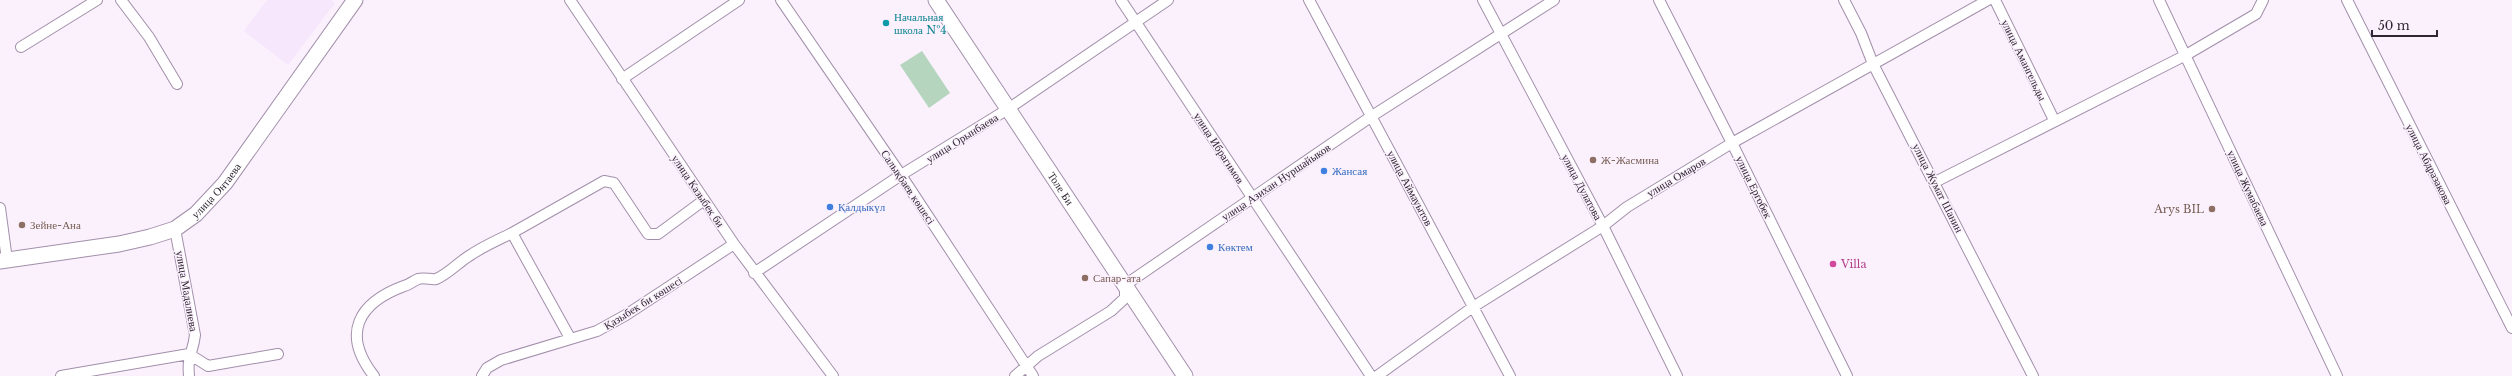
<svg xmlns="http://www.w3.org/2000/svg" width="2512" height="376" viewBox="0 0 2512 376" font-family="'Libre Baskerville',serif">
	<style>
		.built { fill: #f6e7fc }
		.green { fill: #b5d5bf }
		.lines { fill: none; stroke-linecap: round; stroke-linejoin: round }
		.street-casing { stroke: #a28faa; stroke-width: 12 }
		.secondary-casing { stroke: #a28faa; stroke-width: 17 }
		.street { stroke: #fff; stroke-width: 10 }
		.secondary { stroke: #fff; stroke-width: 15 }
		.culture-dot { fill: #0f9aa8; stroke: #faf1fd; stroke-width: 1.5 }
		.education-dot { fill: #8d6e63; stroke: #faf1fd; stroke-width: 1.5 }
		.shop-dot { fill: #3f7fe0; stroke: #faf1fd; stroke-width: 1.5 }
		.hotel-dot { fill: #d1479c; stroke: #faf1fd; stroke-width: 1.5 }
		.labels { text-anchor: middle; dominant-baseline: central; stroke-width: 3; stroke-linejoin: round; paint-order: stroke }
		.culture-label { font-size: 11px; fill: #0d838f; stroke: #faf1fd; text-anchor: start }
		.street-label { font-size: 11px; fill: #2e2631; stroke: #faf1fd }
		.education-label { font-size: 11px; fill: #785e54; stroke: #faf1fd; text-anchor: start }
		.shop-label { font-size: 11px; fill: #366cbe; stroke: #faf1fd; text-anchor: start }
		.hotel-label { font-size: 11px; fill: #b23c85; stroke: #faf1fd; text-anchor: start }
	</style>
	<rect width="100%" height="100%" fill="#faf1fd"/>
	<path class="built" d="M267,0H331L335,3L288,65L244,31Z"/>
	<path class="green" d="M922,51L950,93L929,108L900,65Z"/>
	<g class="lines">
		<g class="street-casing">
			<path id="street" d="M121,0L149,37L177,84
				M570,0L734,244L833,376
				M781,0L901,175L1033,376
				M1121,0L1371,376
				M1309,0L1510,376
				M1483,0L1603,226L1677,376
				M1659,0L1732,143L1847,376
				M1844,0L1861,33L1873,64L2033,376
				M1995,0L2054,120
				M2159,0L2337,376
				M2347,0L2512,328
				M21,47L97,0
				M622,79L739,0
				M1935,182L2186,55L2256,14L2263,0
				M0,208L7,260
				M175,229L195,335C193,353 187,355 189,376
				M754,273L901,175L1008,109L1168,0
				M570,338L512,233L604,181L614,183L648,234H658L704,200
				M61,376L189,354L208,366L278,354
				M374,376C341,334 358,303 404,286C409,285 413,281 418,279C424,277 431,280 436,279C447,275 459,262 469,256C482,247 498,240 512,233
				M482,376L487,368L501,360L597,331L626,315L734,244
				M1015,376L1038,356L1111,311L1125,298V285L1372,116L1554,0
				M1377,376L1473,307L1603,226L1627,207L1732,143L1988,0"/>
		</g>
		<g class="secondary-casing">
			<g id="secondary">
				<path id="s1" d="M936,0L1185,376"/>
				<path id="s2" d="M0,261L119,244L150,237L175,229L196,214L225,183L355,0"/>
			</g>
		</g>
		<use href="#street" class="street"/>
		<use href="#secondary" class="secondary"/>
	</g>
	<circle class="culture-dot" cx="886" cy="23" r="4"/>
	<g class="education-dot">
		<circle cx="1593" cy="160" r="4"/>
		<circle cx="2212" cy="209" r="4"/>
		<circle cx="22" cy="225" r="4"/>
		<circle cx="1085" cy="278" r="4"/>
	</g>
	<g class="shop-dot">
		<circle cx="1324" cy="171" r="4"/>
		<circle cx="830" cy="207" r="4"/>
		<circle cx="1210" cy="247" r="4"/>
	</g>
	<circle class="hotel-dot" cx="1833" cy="264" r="4"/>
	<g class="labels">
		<g class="culture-label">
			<text x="894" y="17">Начальная<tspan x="894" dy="13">школа №4</tspan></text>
		</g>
		<g class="street-label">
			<text transform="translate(2024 60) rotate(64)">улица Амангельды</text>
			<text transform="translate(962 138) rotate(-32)">улица Орынбаева</text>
			<text transform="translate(1219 148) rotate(57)">улица Ибрагимов</text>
			<text transform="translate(2429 164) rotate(63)">улица Абдразакова</text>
			<text transform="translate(1676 177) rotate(-31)">улица Омаров</text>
			<text transform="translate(1276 182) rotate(-34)">улица Азихан Нуршайыков</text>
			<text transform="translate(908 187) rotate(56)">Салықбаев көшесі</text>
			<text transform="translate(1582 187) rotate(62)">улица Дулатова</text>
			<text transform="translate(1754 187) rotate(64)">улица Ергобек</text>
			<text stroke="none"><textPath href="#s1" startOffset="226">Толе Би</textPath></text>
			<text transform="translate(1410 188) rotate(62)">улица Аймауытов</text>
			<text transform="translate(1938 188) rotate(63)">улица Жумат Шанин</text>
			<text transform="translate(2248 188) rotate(65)">улица Жумабаева</text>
			<text stroke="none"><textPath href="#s2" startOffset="235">улица Онтаева</textPath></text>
			<text transform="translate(698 191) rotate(56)">улица Казыбек би</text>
			<text transform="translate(187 291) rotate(80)">улица Мадалиева</text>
			<text transform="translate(643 303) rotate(-32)">Қазыбек би көшесі</text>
		</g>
		<g class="education-label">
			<text x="1601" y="160">Ж-Жасмина</text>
			<text x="2204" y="209" text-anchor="end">Arys BIL</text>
			<text x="30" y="225">Зейне-Ана</text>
			<text x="1093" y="278">Сапар-ата</text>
		</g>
		<g class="shop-label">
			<text x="1332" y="171">Жансая</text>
			<text x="838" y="207">Қалдыкүл</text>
			<text x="1218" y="247">Көктем</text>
		</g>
		<g class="hotel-label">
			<text x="1841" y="264">Villa</text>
		</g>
	</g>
	<path d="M2372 30v6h65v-6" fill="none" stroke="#2e2631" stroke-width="2"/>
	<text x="2378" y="30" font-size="12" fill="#2e2631" stroke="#faf1fd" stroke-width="3" paint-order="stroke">50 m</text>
</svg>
